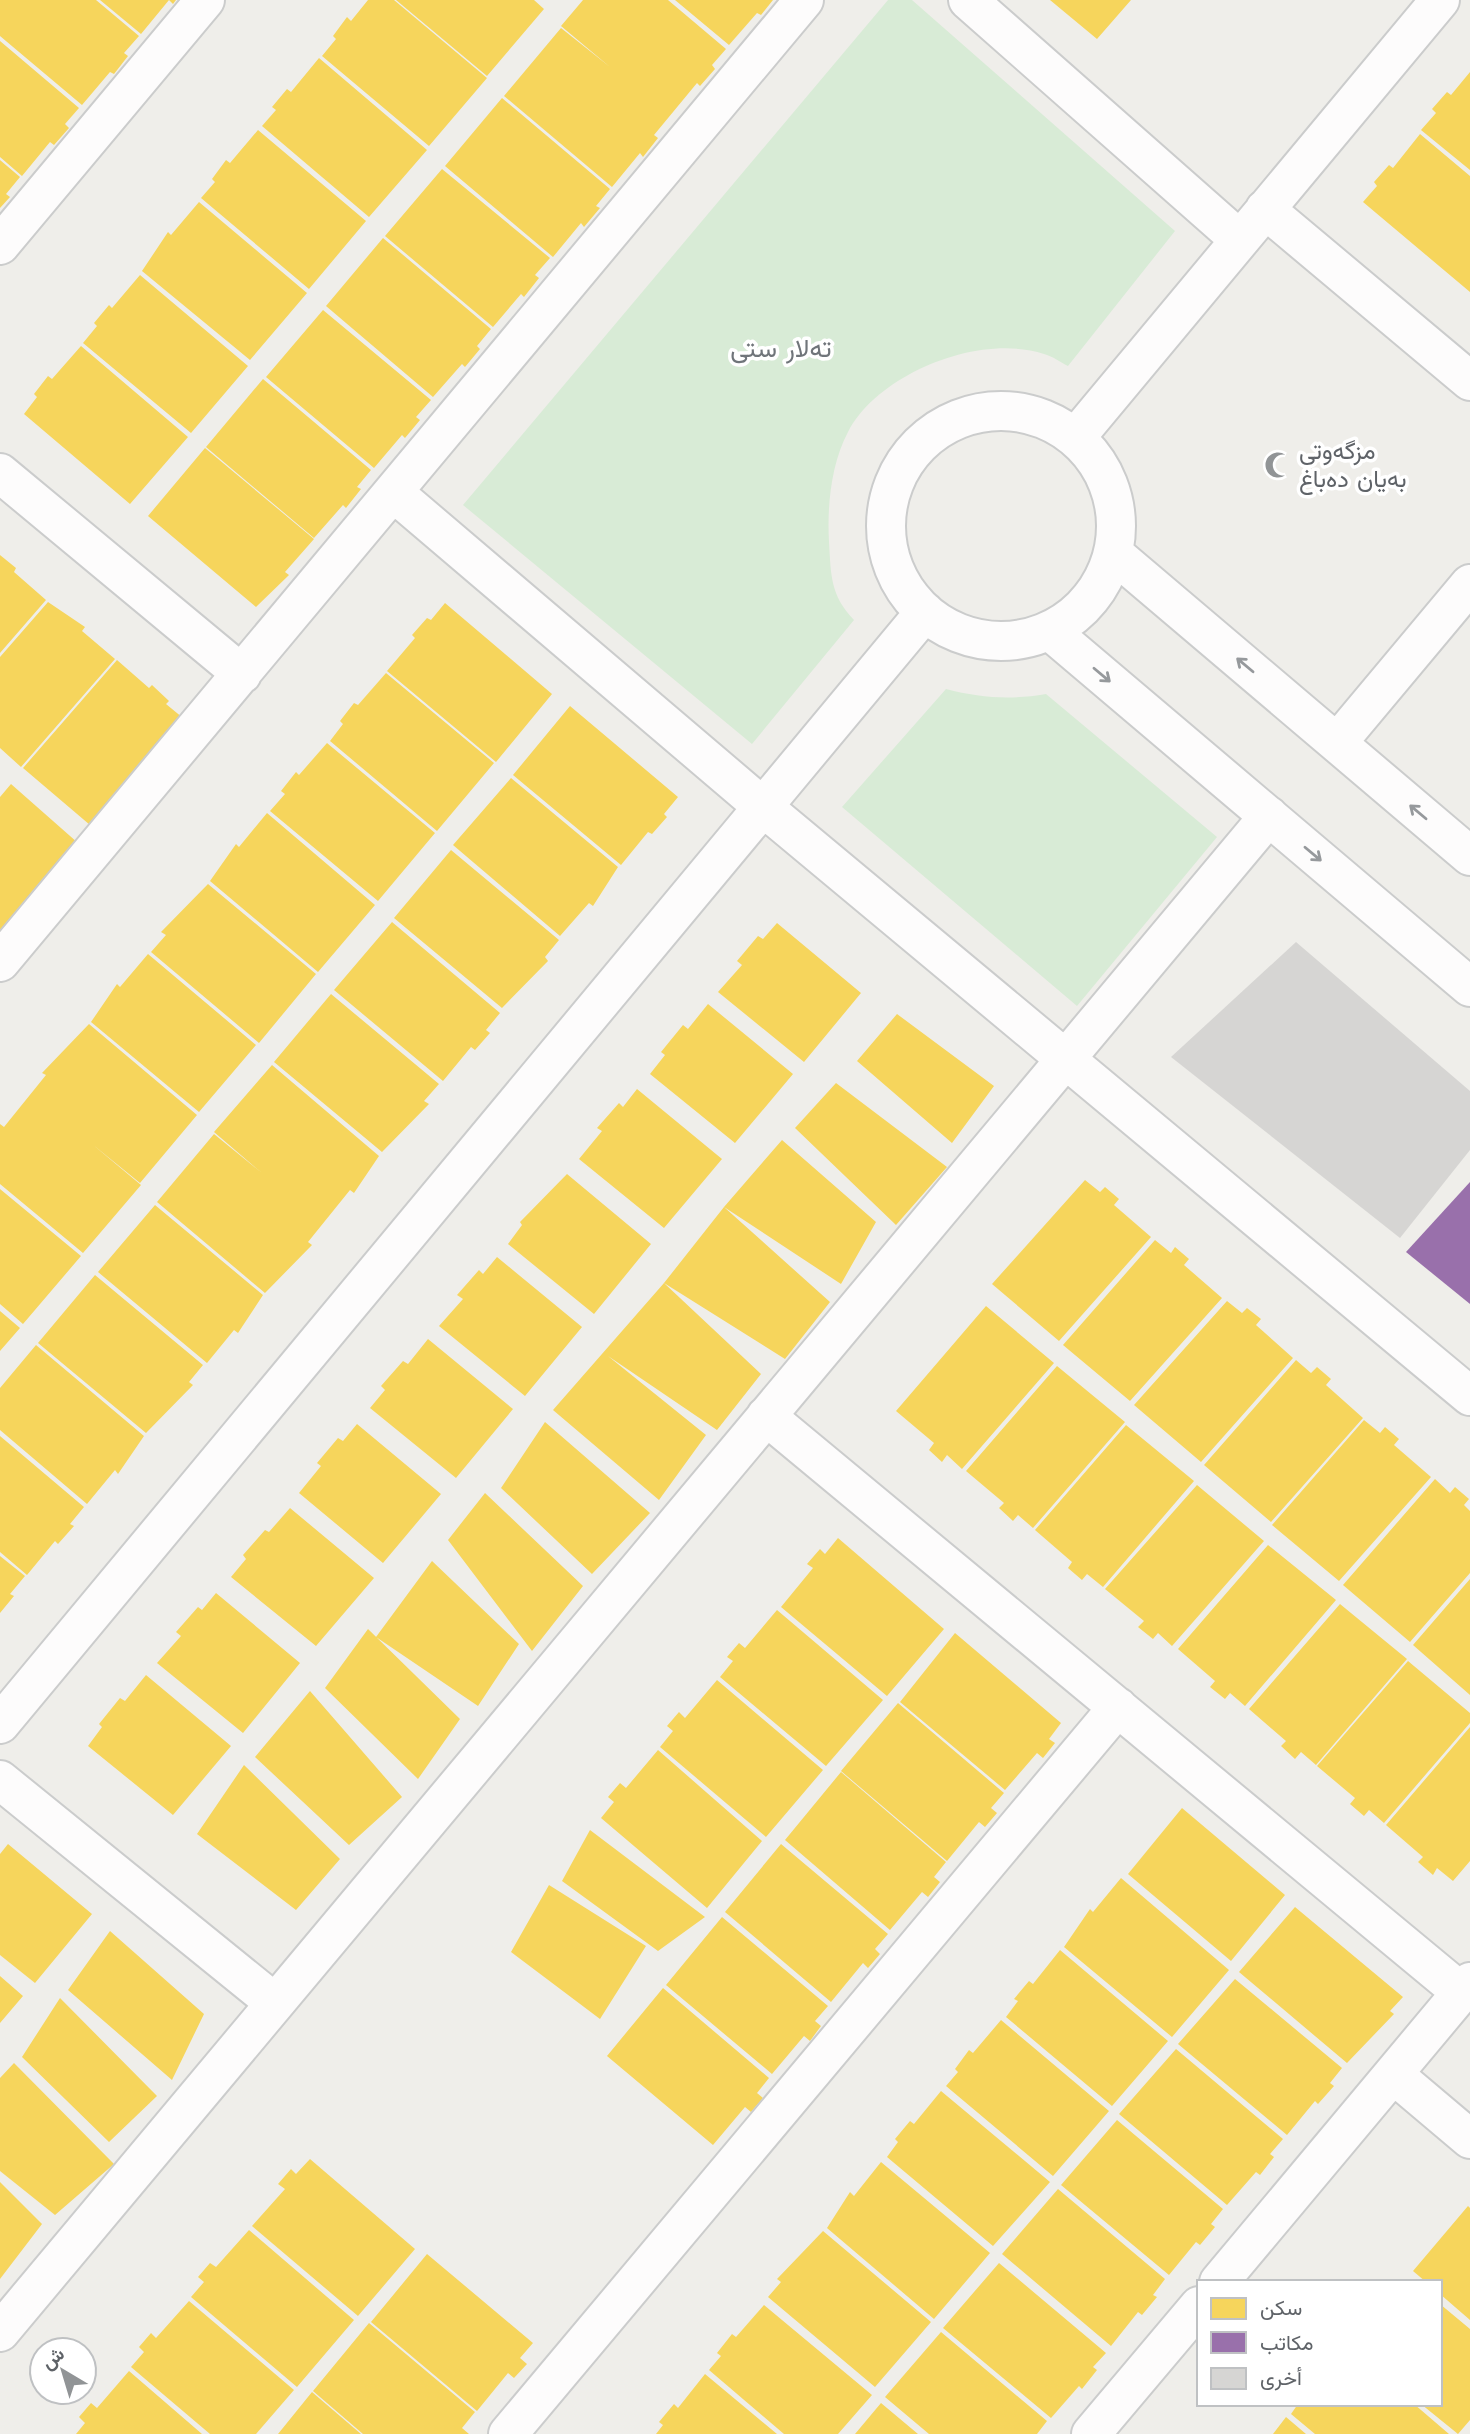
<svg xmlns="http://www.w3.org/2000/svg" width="1470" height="2434" viewBox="0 0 1470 2434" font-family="'Work Sans',Vazirmatn,sans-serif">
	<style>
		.green { fill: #d8ebd6 }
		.homes { fill: #f6d55c }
		.offices { fill: #9970ab }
		.building { fill: #d6d5d3 }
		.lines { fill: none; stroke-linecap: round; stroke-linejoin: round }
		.minor-casing { stroke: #cbcccc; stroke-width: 42 }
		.minor { stroke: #fdfcfc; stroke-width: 38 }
		.oneway { stroke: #96999c }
		.labels { text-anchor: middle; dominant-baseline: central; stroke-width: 7; stroke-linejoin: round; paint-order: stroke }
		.poi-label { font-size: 24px; fill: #5f6368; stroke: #fff; text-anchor: start }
		.neighbourhood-label { font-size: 26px; fill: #70757a; stroke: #fff }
	</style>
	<rect width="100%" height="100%" fill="#efeeea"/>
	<path class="green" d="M888,0H912L1175,231L1068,366C1060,362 1052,356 1044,354C980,333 879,373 848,432C831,464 827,506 829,542C831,575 830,595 854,620L752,744L463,505Z
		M946,689C980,698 1012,700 1046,694L1217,837L1077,1006L842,807Z"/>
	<path class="homes" d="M0,0H96L139,36L124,53L128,56L114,74L110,72L82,105L0,36Z
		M100,0H176L173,4L169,0L141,34Z
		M368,0H394L487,78L429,146L322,56L336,39L333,36L347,17L351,21Z
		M396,0H534L544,9L487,76Z
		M583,0H668L726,49L712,65L715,69L700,86L697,83L654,135L658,138L643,157L640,153L612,187L504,96L561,28L610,67L561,26Z
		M675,0H773L761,15L757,13L729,45Z
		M1050,0H1131L1097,39Z
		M0,41L79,108L65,124L69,128L54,145L50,142L22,176L0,157Z
		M319,58L427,150L369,217L262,126L276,110L272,107L287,89L291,92Z
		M1470,72V170L1421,130L1436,113L1432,109L1447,92L1451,95Z
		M502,98L610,189L596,206L600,208L584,227L581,223L553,257L445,166Z
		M258,130L366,221L309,289L201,198L215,182L212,179L226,160L230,163Z
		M1420,134L1470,176V292L1363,202L1377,186L1374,182L1389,165L1393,168Z
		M0,160L20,177L6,194L10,197L0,208Z
		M442,169L550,258L535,275L539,278L524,297L521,294L493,327L385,236Z
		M199,202L307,293L250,360L142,271L168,232L171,235Z
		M383,238L491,329L477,346L480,349L465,367L462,364L433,397L326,306Z
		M140,275L248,366L191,433L83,343L97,326L94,323L109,305L112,308Z
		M323,310L431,400L416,417L420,420L405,438L402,435L374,468L266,377Z
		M81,346L188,437L130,504L24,414L37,397L34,394L48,376L52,379Z
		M263,379L371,470L357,487L361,489L346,508L343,505L314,538L206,447Z
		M205,448L314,539L285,572L289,575L256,607L148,516Z
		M0,555L16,568L14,572L46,600L0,653Z
		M48,602L85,627L82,631L115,659L21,767L0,748V657Z
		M445,603L552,694L496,762L387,671L415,638L412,635L427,618L431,620Z
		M117,660L149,688L152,685L169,701L166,704L183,718L90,825L23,768Z
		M386,673L494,763L437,831L330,741L343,724L340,721L354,703L358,705Z
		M570,706L678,797L664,814L667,817L652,834L648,832L621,865L513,775Z
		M327,743L435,833L378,901L270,811L285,794L281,791L296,772L299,775Z
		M511,778L618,867L593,906L589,903L560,936L453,845Z
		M11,784L78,843L0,932V797Z
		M267,813L375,905L318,972L210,881L236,844L239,847Z
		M451,850L559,940L545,957L548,961L502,1008L394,918Z
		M208,884L316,974L259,1043L151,952L166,935L161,932Z
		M392,922L500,1013L486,1030L490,1033L475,1050L471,1047L443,1081L334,990Z
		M777,923L861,993L804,1062L718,992L742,965L737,961L758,936L763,939Z
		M148,954L256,1045L199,1112L91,1022L117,984L120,987Z
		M331,994L439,1084L424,1101L429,1104L382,1152L274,1062Z
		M708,1004L793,1074L735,1143L650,1074L665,1055L661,1052L683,1025L688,1029Z
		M897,1014L994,1086L952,1143L857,1061Z
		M89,1024L197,1115L140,1183L92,1144L141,1185L83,1253L0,1184V1124L4,1127L46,1075L42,1073Z
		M272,1065L379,1156L354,1193L350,1190L308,1242L312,1245L265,1293L157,1202L214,1134L262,1173L214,1132Z
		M836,1083L947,1167L896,1225L795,1128Z
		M637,1089L722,1159L664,1228L579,1159L602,1131L597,1128L619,1103L623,1107Z
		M782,1140L876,1222L841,1284L724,1207L830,1302L785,1359L664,1283L724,1207Z
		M567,1174L651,1244L594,1314L508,1244L522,1225L520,1222Z
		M1085,1180L1100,1192L1105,1187L1119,1199L1114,1205L1151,1237L1059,1341L992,1284Z
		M0,1189L81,1256L23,1324L0,1304Z
		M155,1205L263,1295L238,1333L234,1330L207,1363L98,1272Z
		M1155,1240L1171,1253L1175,1247L1189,1259L1184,1265L1222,1298L1130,1401L1063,1345Z
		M497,1257L582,1327L525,1396L439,1326L463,1299L457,1295L479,1270L483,1274Z
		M95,1275L203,1365L189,1382L193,1385L146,1433L38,1343Z
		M664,1283L761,1374L717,1430L608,1356L706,1435L659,1500L553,1410Z
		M1227,1301L1242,1313L1247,1308L1261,1319L1256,1325L1293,1358L1201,1462L1134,1405Z
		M986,1306L1054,1363L962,1469L947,1455L942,1462L929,1450L934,1443L896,1411Z
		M0,1311L20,1328L0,1351Z
		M428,1339L513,1409L456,1478L370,1408L385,1390L381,1386L403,1361L408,1364Z
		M36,1345L144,1436L118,1474L115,1470L87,1504L0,1430V1388Z
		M1296,1360L1311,1373L1317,1367L1331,1379L1326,1385L1363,1418L1271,1522L1204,1465Z
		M1057,1366L1125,1422L1033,1528L1018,1515L1013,1521L999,1508L1004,1503L966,1471Z
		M1364,1420L1380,1433L1385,1427L1399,1439L1394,1445L1431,1477L1339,1581L1272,1525Z
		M545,1422L650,1513L592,1574L501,1488Z
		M357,1424L441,1494L383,1563L299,1493L321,1466L317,1463L338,1438L343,1441Z
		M1126,1425L1194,1481L1103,1587L1087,1574L1082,1580L1068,1568L1072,1562L1035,1530Z
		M0,1436L84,1507L70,1524L74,1526L58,1544L55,1541L27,1575L0,1552Z
		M1435,1479L1450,1493L1455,1487L1469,1499L1464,1505L1470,1511V1573L1410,1642L1343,1585Z
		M1197,1485L1264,1541L1172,1646L1158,1633L1153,1639L1138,1627L1144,1621L1105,1589Z
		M485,1493L583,1586L532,1651L448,1540Z
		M290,1508L374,1578L316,1646L231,1577L246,1559L243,1555L265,1530L269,1532Z
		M838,1538L944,1629L887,1696L781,1607L813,1568L807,1564L820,1549L825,1554Z
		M1268,1545L1336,1600L1245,1706L1230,1693L1225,1699L1210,1687L1215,1681L1178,1649Z
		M0,1556L25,1576L10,1594L14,1596L0,1613Z
		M432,1561L519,1644L478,1706L376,1637Z
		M1470,1579V1695L1413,1645Z
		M216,1593L300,1663L243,1733L157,1663L181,1636L176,1632L198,1607L202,1610Z
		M1340,1604L1407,1659L1316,1765L1301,1752L1295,1759L1281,1746L1286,1741L1249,1709Z
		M777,1610L883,1700L826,1766L720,1677L733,1661L727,1657L739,1643L745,1648Z
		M368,1629L460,1719L418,1779L325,1688Z
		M955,1633L1061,1723L1049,1739L1055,1743L1043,1758L1037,1753L1005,1790L900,1702Z
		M1408,1661L1470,1713V1723L1384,1823L1369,1810L1364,1816L1350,1804L1355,1798L1317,1766Z
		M146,1675L231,1746L173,1815L88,1746L102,1727L99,1724L120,1698L125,1701Z
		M717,1680L823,1770L766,1837L660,1747L673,1731L667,1726L679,1712L685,1718Z
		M310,1691L402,1797L349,1845L255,1757Z
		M898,1703L1004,1793L991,1808L997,1813L985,1827L979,1822L947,1861L841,1771Z
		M1470,1727V1861L1453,1881L1437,1868L1433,1875L1418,1862L1423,1857L1386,1825Z
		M658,1750L762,1841L707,1908L601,1818L614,1802L608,1797L620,1783L626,1788Z
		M244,1765L340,1859L296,1910L197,1834Z
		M841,1772L946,1862L934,1877L940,1882L928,1897L922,1892L890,1930L785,1840Z
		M1182,1808L1285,1895L1231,1961L1128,1874Z
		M590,1830L705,1917L658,1951L562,1881Z
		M8,1844L92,1914L35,1983L0,1955V1854Z
		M781,1844L888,1934L875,1949L880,1954L868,1968L863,1963L831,2002L725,1912Z
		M1121,1878L1229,1970L1172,2037L1064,1947L1090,1909L1093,1912Z
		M549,1885L646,1946L600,2019L511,1952Z
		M1295,1907L1403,1997L1390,2011L1394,2014L1347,2063L1239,1972Z
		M722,1917L828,2006L815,2021L821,2026L810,2041L804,2036L772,2074L666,1985Z
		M110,1931L204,2014L172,2080L68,1990Z
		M1060,1950L1168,2041L1112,2106L1006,2017L1018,2001L1014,1999L1029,1981L1033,1984Z
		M0,1976L23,1996L0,2023Z
		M1235,1979L1342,2068L1330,2083L1334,2086L1318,2104L1315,2101L1287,2135L1178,2044Z
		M663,1988L769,2078L757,2093L763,2098L751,2112L745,2107L713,2145L607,2056Z
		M60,1998L157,2096L109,2142L22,2057Z
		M1001,2020L1109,2111L1053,2176L946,2086L958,2072L955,2069L969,2050L973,2053Z
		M1176,2049L1283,2139L1270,2154L1274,2157L1260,2175L1256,2172L1227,2205L1119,2114Z
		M14,2063L114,2164L55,2215L0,2171V2078Z
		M941,2091L1050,2182L993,2246L887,2157L898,2142L895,2139L910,2121L914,2124Z
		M1117,2120L1223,2209L1211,2224L1215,2227L1200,2245L1196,2242L1169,2275L1061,2185Z
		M310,2159L415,2249L358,2316L252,2226L285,2189L278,2184L291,2169L296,2174Z
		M881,2162L990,2253L934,2319L827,2228L850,2192L854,2196Z
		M0,2182L42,2224L0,2279Z
		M1058,2189L1165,2279L1153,2295L1157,2297L1142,2315L1138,2312L1111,2346L1002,2254Z
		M1468,2206L1470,2208V2320L1440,2294V2282H1426L1413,2271Z
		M249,2230L354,2320L297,2387L191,2297L204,2282L198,2277L210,2263L216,2267Z
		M823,2231L931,2322L875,2387L768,2297L781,2282L777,2279Z
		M427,2254L533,2343L520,2358L527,2364L514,2378L508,2373L477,2411L371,2322Z
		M999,2263L1106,2353L1093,2367L1097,2370L1082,2389L1079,2386L1051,2418L943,2328Z
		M189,2301L294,2390L256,2434H210L131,2367L144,2352L139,2347L151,2333L156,2338Z
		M1440,2304L1470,2329V2420L1458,2434L1421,2404H1440Z
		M764,2305L872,2395L838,2434H784L709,2370L721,2356L717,2353L732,2334L736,2337Z
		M369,2323L475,2412L462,2428L469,2434H363L313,2391Z
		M941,2332L1047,2421L1037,2434H929L885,2397Z
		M129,2371L202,2434H76L85,2423L79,2417L91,2403L97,2408Z
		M705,2374L777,2434H656L663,2425L659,2422L674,2404L678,2408Z
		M312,2392L361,2434H278Z
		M881,2403L918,2434H855Z
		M1298,2404H1414L1449,2434H1315L1291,2414Z
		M1286,2417L1306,2434H1273Z"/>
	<path class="offices" d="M1470,1182V1304L1406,1252Z"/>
	<path class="building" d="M1296,942L1470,1091V1150L1400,1238L1171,1057Z"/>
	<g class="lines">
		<g class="minor-casing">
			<path id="minor" d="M968,0L1240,240
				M1265,209L1470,381
				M0,245L205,0
				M886 526a115 115 0 1 1 230 0a115 115 0 1 1-230 0Z
				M1076,437L1440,0
				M0,473L242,674
				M393,492L763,807L1470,1396
				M1113,553L1470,856
				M1050,631L1470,987
				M1337,743L1470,584
				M0,962L804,0
				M766,1416L1461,1992
				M0,1724L925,612
				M0,1780L275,2003
				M1393,2074L1470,2139
				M1219,2282L1470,1982
				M0,2332L1269,816
				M508,2434L1118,1707
				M1091,2434L1199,2306"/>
		</g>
		<use href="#minor" class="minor"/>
	</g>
	<defs><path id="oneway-shaft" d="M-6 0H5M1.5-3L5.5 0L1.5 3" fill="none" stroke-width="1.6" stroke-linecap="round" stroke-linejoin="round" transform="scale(1.75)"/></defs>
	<g class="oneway">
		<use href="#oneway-shaft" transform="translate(1245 665) rotate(-140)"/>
		<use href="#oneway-shaft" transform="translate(1102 675) rotate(40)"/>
		<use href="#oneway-shaft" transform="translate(1418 812) rotate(-140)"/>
		<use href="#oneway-shaft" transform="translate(1313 854) rotate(40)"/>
	</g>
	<defs>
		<g id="mosque-bare" transform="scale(2.1)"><path d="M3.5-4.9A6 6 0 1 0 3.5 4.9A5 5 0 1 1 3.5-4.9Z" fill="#919496" stroke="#fff" stroke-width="2.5" paint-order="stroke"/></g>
	</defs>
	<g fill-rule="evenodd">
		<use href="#mosque-bare" x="1278" y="465"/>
	</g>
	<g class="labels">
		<g class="poi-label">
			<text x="1299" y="451">مزگەوتی<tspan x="1299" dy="28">بەیان دەباغ</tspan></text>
		</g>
		<g class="neighbourhood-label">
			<text x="781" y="348">ته‌لار ستی</text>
		</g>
	</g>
	<rect x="1197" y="2280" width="245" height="126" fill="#ffffff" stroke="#bfc1c3" stroke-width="2"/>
	<rect x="1211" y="2298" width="35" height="21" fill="#f6d55c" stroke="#bfc1c3" stroke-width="2"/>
	<text x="1260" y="2315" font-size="21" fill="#5f6368">سكن</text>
	<rect x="1211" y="2332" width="35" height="21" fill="#9970ab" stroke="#bfc1c3" stroke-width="2"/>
	<text x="1260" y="2350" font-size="21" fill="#5f6368">مكاتب</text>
	<rect x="1211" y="2368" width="35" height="21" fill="#d6d5d3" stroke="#bfc1c3" stroke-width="2"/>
	<text x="1260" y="2385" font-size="21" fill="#5f6368">أخرى</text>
	<g transform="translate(63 2371) rotate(322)"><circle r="33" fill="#ffffff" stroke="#bfc1c3" stroke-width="2"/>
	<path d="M0-5L12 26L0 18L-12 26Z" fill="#919496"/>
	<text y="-10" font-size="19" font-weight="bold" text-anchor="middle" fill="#5f6368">ش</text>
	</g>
</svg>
